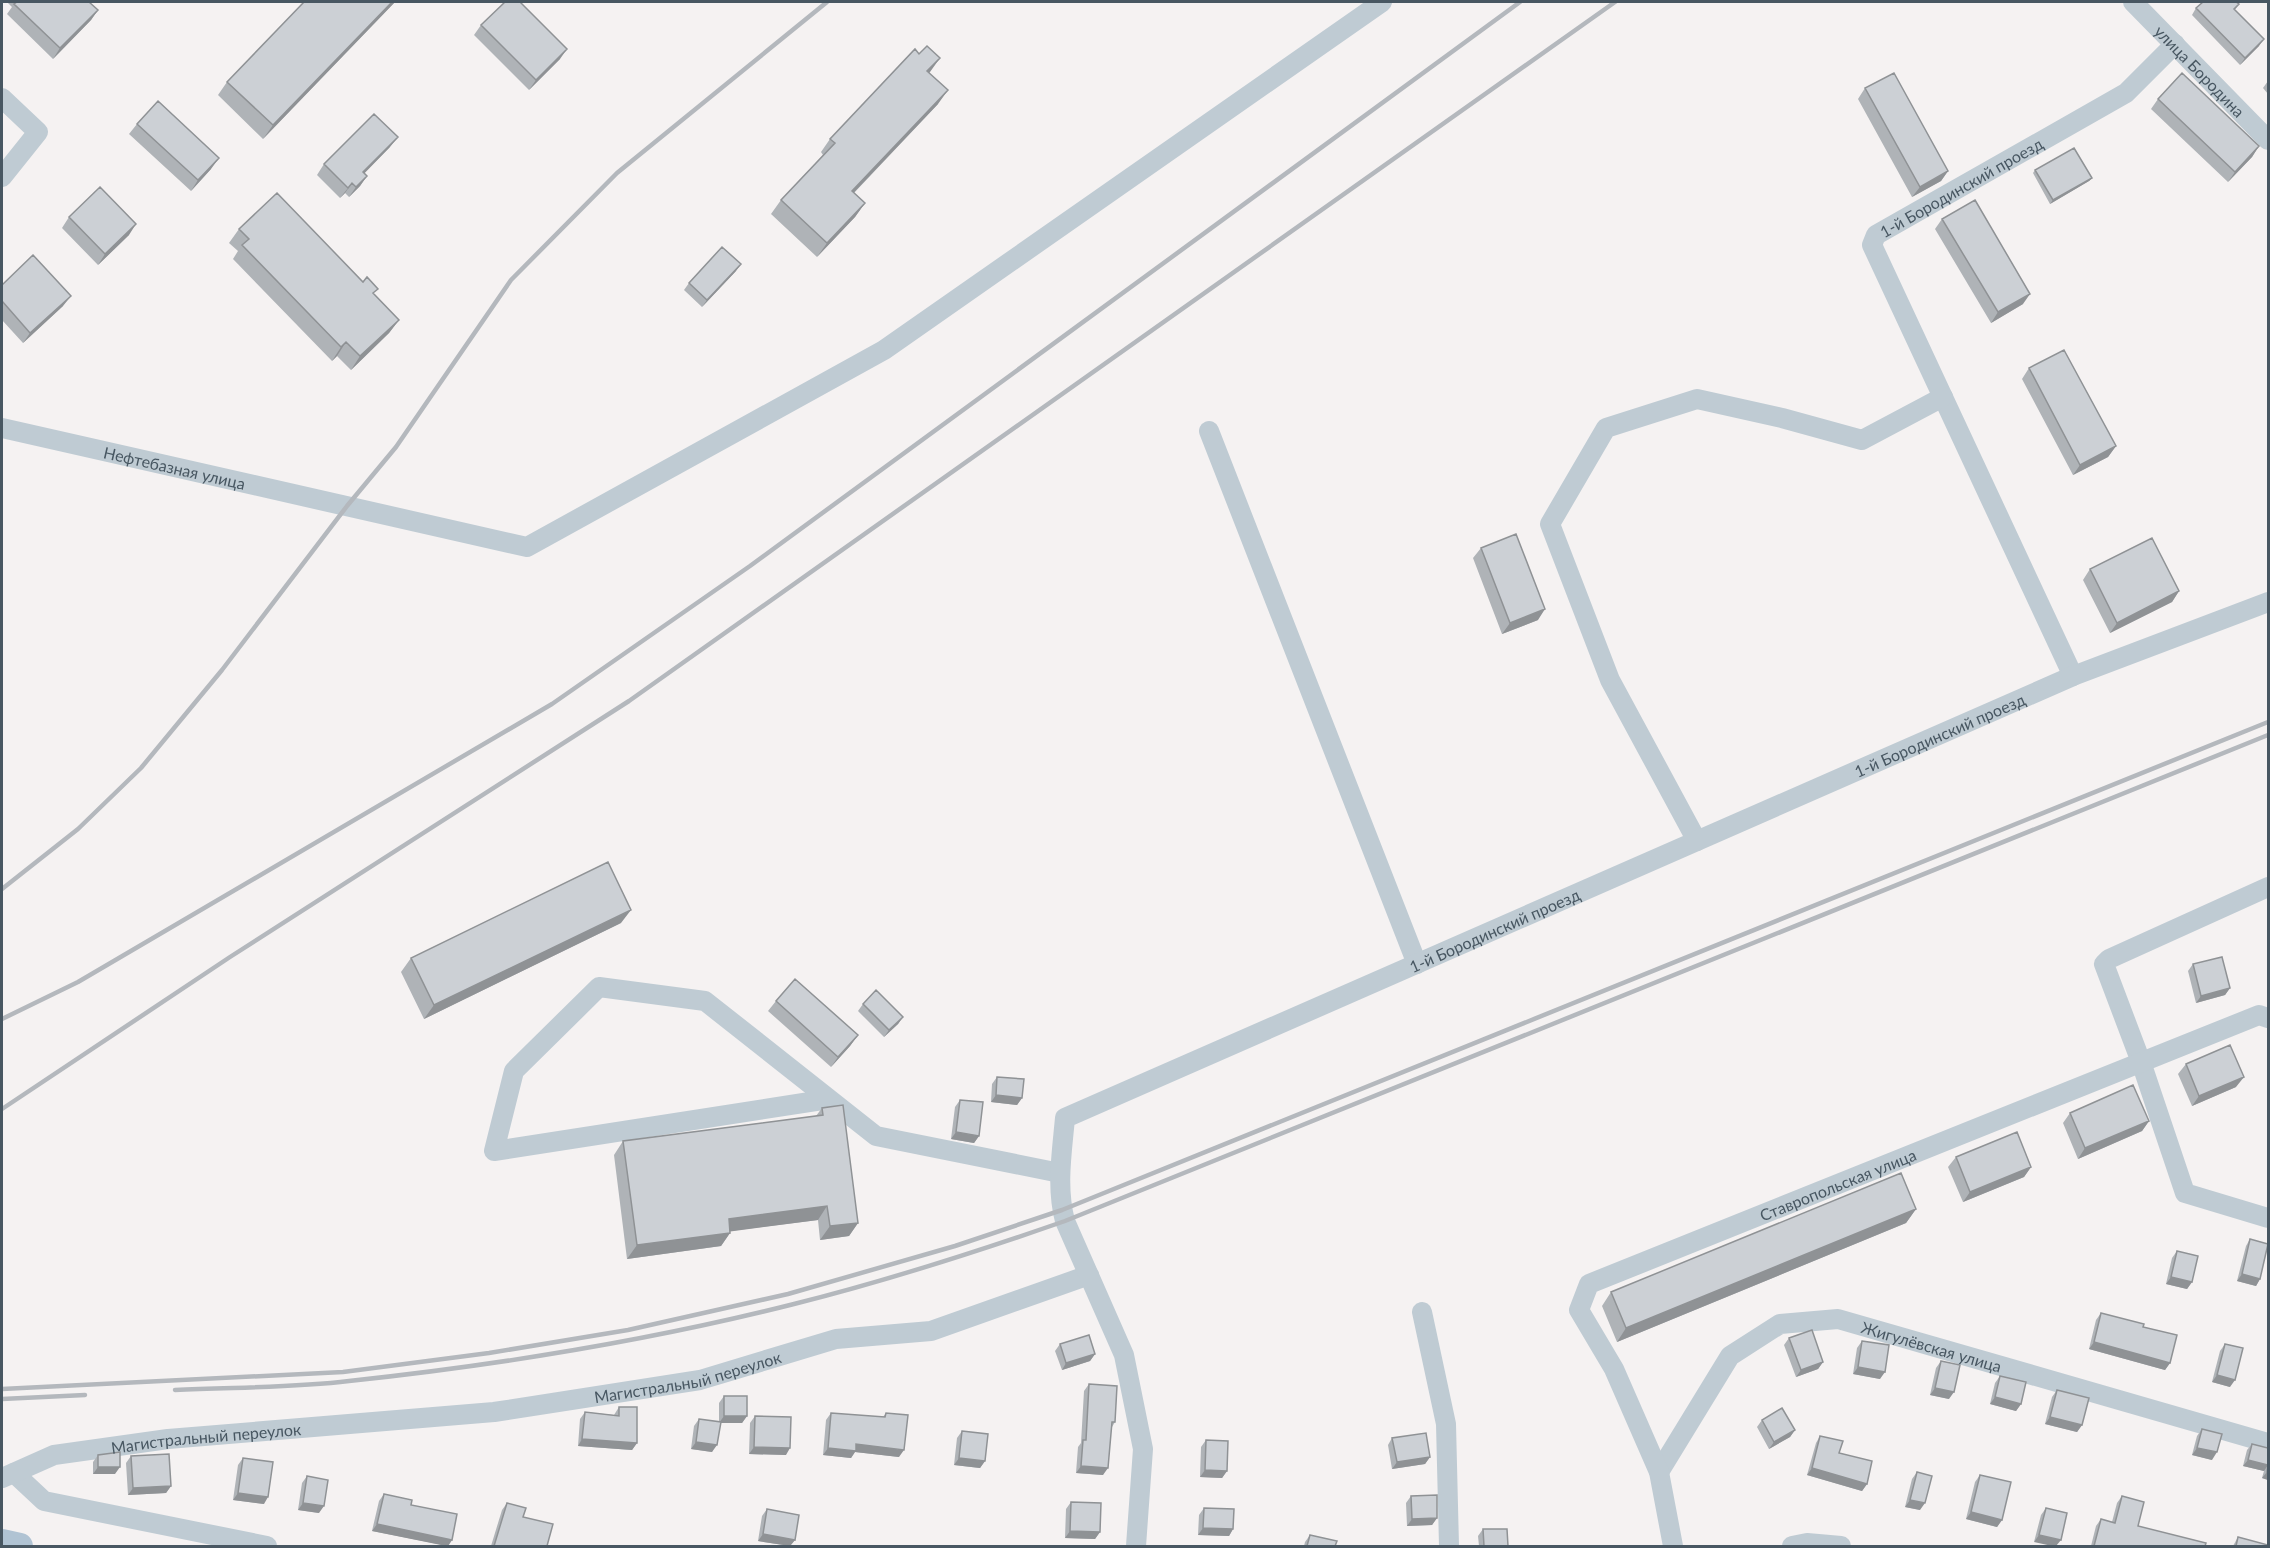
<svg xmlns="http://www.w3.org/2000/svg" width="2270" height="1548" viewBox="0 0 2270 1548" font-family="Lato,sans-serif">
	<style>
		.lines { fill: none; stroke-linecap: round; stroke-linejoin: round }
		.minor { stroke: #bfcbd3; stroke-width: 20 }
		.major { stroke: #b0c3d3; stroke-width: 26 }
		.rail { stroke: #b4b8bd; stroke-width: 4.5 }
		.wall { fill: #afb3b7 }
		.shaded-wall { fill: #8f9295 }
		.building { fill: #ccd0d5; stroke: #8f9295; stroke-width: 1.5 }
		.labels { text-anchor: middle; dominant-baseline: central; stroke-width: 5; stroke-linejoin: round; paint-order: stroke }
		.street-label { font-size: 16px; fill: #485762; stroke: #fff }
	</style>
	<rect width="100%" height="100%" fill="#f5f2f2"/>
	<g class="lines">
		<g class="minor">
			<path id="s1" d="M2133,2L2268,140"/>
			<path d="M2,98L38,132L2,177"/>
			<path id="s2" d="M2,428L527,547L884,350L1382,2"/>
			<path d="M1209,431L1417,964"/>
			<path id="s3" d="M2073,676L1872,245L1876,235L2126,93L2175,44"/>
			<path d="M1697,841L1610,680L1550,524L1606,428L1697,399L1782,418L1862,440L1943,397"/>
			<path d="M2268,887L2109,959L2104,964L2141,1062L2185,1193L2268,1218"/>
			<path d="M829,1099L494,1151L514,1071L599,987L705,1001L876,1136L1060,1173"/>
			<path d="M1422,1312L1446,1424L1449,1546"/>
			<path id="s4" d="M1659,1472L1730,1356L1780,1324L1838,1319L2268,1443"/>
			<path d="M14,1473L44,1501L267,1546"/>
			<path id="s5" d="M2,1478L54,1455L168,1439L494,1412L700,1380L836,1339L931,1331L1089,1275"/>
			<path id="s6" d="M1136,1546L1143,1449L1124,1355L1065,1221C1056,1187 1062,1152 1065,1118L2073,676L2268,602"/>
			<path id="s7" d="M1673,1546L1659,1472L1614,1369L1579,1310L1589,1284L2259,1015L2268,1018"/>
			<path d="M1792,1546L1807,1543L1841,1546"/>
		</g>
		<path class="major" d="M2,1542L20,1546"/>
		<path class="rail" d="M2,889L78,829L141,768L222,670L347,506L396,447L511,280L617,173L827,2
			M2,1019L78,982L552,704L750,566L1520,2
			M2,1109L230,957L629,701L1615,2
			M2,1389L343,1372L489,1353L628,1330L788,1294L955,1246L1062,1210L2268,722
			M175,1390C233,1387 292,1388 349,1381C498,1365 648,1341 794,1304C886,1281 976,1252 1065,1221L2268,735
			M2,1399L85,1395"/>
	</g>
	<path class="wall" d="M7,2H89L98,10L91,20L53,59L7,14L12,7Z
		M304,2H395L263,139L218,95L227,82Z
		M2239,4L2235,10L2259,46L2240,65L2192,15L2196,8Z
		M481,25L560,59L529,90L474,35Z
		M929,73L938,104L854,193L865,203L855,217L817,257L771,214L781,200L823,155L821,152L830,139Z
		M2268,81V94L2263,88Z
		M1865,88L1948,171L1941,181L1912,197L1858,99Z
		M2158,99L2259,146L2252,157L2228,182L2151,109Z
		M137,124L211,169L191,191L129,134Z
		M390,147L364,173L367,176L360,186L349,197L345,193L340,198L317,175L324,164Z
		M2035,170L2092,178L2089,181L2050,204L2033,173Z
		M69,217L129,235L98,265L62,228Z
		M1942,219L2023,304L1991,323L1935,229Z
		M239,229L374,294L399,320L389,333L351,370L337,356L332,361L233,259L238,251L229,243Z
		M736,271L702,307L684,290L689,283Z
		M2,285L63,306L23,343L2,320Z
		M2029,368L2116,446L2108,457L2073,475L2022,379Z
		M1481,548L1538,620L1502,634L1473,558Z
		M2090,569L2179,591L2172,602L2110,633L2083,580Z
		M621,923L424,1019L401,972L411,958Z
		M2193,964L2230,988L2225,995L2196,1003L2188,971Z
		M776,1001L858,1035L850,1046L831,1067L768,1011Z
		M863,1004L903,1017L898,1024L884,1037L858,1011Z
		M2186,1064L2236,1087L2192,1106L2178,1074Z
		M997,1077L1022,1098L1017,1105L991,1102L992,1084Z
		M960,1100L979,1136L974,1143L951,1139L955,1107Z
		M822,1108L858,1223L849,1236L820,1240L818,1220L730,1231V1233L721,1246L627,1259L614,1155L623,1141L816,1116Z
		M2070,1113L2149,1121L2142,1131L2078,1159L2063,1123Z
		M1956,1157L2031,1167L2024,1177L1963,1202L1948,1167Z
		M1916,1209L1906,1223L1617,1342L1602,1306L1611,1292Z
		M2250,1239L2260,1279L2256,1286L2237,1281L2246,1246Z
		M2177,1251L2192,1282L2187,1289L2166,1284L2172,1258Z
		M2101,1313L2143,1327L2170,1363L2165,1370L2089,1349L2096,1320Z
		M1789,1338L1823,1362L1818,1369L1796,1377L1784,1345Z
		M1862,1341L1880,1379L1853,1374L1857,1348Z
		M1060,1344L1095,1354L1090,1361L1062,1370L1055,1351Z
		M2225,1344L2230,1387L2212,1382L2220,1351Z
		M1941,1361L1949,1399L1930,1395L1936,1368Z
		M2000,1376L2021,1404L2016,1411L1990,1404L1995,1383Z
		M1089,1384L1115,1422L1112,1427L1103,1475L1076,1473L1078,1447L1081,1443L1084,1391Z
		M2057,1390L2082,1425L2077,1432L2045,1424L2052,1397Z
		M724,1396L747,1416L742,1423H721L712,1452L691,1449L694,1426L699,1419L719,1422V1403Z
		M619,1407L637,1443L632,1450L578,1446L580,1419L585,1412L614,1415Z
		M831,1413L883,1417L886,1413L899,1457L855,1452L851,1458L823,1455L826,1420Z
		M755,1416L786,1455L749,1454L750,1423Z
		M1762,1420L1795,1430L1790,1437L1769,1449L1757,1427Z
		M2202,1429L2212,1460L2192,1455L2197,1436Z
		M962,1431L985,1461L980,1468L954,1465L957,1438Z
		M1820,1436L1839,1453L1867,1484L1862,1491L1807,1475L1816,1443Z
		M1392,1438L1430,1457L1425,1464L1392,1469L1388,1445Z
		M1206,1440L1227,1471L1222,1478L1200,1477L1201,1447Z
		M2252,1444L2268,1448V1480L2262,1478L2264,1471L2243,1466L2247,1450Z
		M98,1455L115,1474H93V1462Z
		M131,1456L171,1486L166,1493L128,1495L126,1463Z
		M243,1458L264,1504L233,1500L238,1465Z
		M1917,1472L1920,1510L1905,1507L1912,1479Z
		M1980,1475L2002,1520L1997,1527L1966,1519L1975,1482Z
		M307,1476L319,1513L298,1510L302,1483Z
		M384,1494L411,1505L452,1540L448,1546L372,1531L379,1501Z
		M1411,1496L1437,1518L1432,1525L1407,1526L1406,1503Z
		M2122,1496L2138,1526L2205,1546H2091L2096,1526L2101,1519L2112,1522L2117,1503Z
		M1071,1502L1100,1532L1095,1539L1065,1538L1066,1509Z
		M507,1503L523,1517L547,1546H491L502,1510Z
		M1204,1508L1233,1529L1229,1536L1198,1535L1199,1515Z
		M2046,1508L2067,1513L2034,1542L2041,1515Z
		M767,1509L795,1540L790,1546L758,1541L762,1516Z
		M1483,1529L1508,1546H1479L1478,1536Z
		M1310,1535L1335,1546H1304L1305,1542Z
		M2238,1537L2268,1546H2233Z"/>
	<path class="shaded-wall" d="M392,2H395L263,139L273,125Z
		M98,10L91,20L53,59L60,48Z
		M2264,39L2259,46L2240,65L2245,58Z
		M567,49L560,59L529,90L536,80Z
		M940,58L930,72L918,85L927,71Z
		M948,90L938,104L842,205L852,191Z
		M398,137L390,147L356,182L363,172Z
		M2259,146L2252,157L2228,182L2235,172Z
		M219,158L211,169L191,191L198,180Z
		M1948,171L1941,181L1912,197L1920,187Z
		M367,176L360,186L349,197L356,187Z
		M2092,178L2089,181L2050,204L2053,200Z
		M352,183L345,193L340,198Z
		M865,203L855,217L817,257L827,243Z
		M136,224L129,235L98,265L105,254Z
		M741,264L736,271L702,307L707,300Z
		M2030,294L2023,304L1991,323L1998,312Z
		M71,296L63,306L23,343L30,333Z
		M399,320L389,333L351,370L360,356Z
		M346,342L337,356L332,361L341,347Z
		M2116,446L2108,457L2073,475L2080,465Z
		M2179,591L2172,602L2110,633L2117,623Z
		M1545,609L1538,620L1502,634L1510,623Z
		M631,910L621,923L424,1019L434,1005Z
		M2230,988L2225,995L2196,1003L2201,996Z
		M903,1017L898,1024L884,1037L889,1030Z
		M858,1035L850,1046L831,1067L838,1057Z
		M2244,1077L2236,1087L2192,1106L2199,1096Z
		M996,1095L1022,1098L1017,1105L991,1102Z
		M2149,1121L2142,1131L2078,1159L2085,1148Z
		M956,1132L979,1136L974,1143L951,1139Z
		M2031,1167L2024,1177L1963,1202L1970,1192Z
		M827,1206L818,1220L719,1233L729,1219Z
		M1916,1209L1906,1223L1617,1342L1626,1328Z
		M858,1223L849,1236L820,1240L830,1226Z
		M730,1233L721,1246L627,1259L637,1245Z
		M2242,1274L2260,1279L2256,1286L2237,1281Z
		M2171,1277L2192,1282L2187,1289L2166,1284Z
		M2094,1342L2170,1363L2165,1370L2089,1349Z
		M1095,1354L1090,1361L1062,1370L1066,1363Z
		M1823,1362L1818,1369L1796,1377L1801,1370Z
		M1858,1367L1885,1372L1880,1379L1853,1374Z
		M2217,1375L2235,1380L2230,1387L2212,1382Z
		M1935,1388L1954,1392L1949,1399L1930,1395Z
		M1995,1397L2021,1404L2016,1411L1990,1404Z
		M724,1416H747L742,1423H719Z
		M2050,1417L2082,1425L2077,1432L2045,1424Z
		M1795,1430L1790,1437L1769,1449L1774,1442Z
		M582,1439L637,1443L632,1450L578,1446Z
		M696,1442L717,1445L712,1452L691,1449Z
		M856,1444L904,1450L899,1457L855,1452L851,1458L823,1455L828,1448Z
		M754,1447L790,1448L786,1455L749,1454Z
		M2197,1448L2217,1452L2212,1460L2192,1455Z
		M1430,1457L1425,1464L1392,1469L1397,1462Z
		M959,1458L985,1461L980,1468L954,1465Z
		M2248,1460L2268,1465L2264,1471L2243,1466Z
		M1081,1466L1108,1468L1103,1475L1076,1473Z
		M98,1467H120L115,1474H93Z
		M1812,1468L1867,1484L1862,1491L1807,1475Z
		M1205,1470L1227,1471L1222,1478L1200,1477Z
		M2267,1472H2268V1480L2262,1478Z
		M171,1486L166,1493L128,1495L133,1488Z
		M238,1493L268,1497L264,1504L233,1500Z
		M1910,1500L1925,1503L1920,1510L1905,1507Z
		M303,1503L324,1506L319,1513L298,1510Z
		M1971,1512L2002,1520L1997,1527L1966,1519Z
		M1437,1518L1432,1525L1407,1526L1412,1519Z
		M377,1524L452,1540L448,1546H446L372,1531Z
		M1203,1528L1233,1529L1229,1536L1198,1535Z
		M1070,1531L1100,1532L1095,1539L1065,1538Z
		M763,1534L795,1540L790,1546L758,1541Z
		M2039,1535L2061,1540L2056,1546H2052L2034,1542Z"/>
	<path class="building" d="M17,2H89L98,10L60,48L14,4Z
		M304,2H392L273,125L227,82Z
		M505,2H520L567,49L536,80L481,25Z
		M2203,2H2236L2239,4L2234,9L2264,39L2245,58L2196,8Z
		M927,46L940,58L927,71L948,90L852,191L865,203L827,243L781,200L835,143L830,139L915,49L919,54Z
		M1894,73L1948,171L1920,187L1865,88Z
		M2182,73L2259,146L2235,172L2158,99Z
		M158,101L219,158L198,180L137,124Z
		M374,114L398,137L363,172L367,176L356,187L352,183L348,188L324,164Z
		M2074,148L2092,178L2053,200L2035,170Z
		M100,187L136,224L105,254L69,217Z
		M277,193L363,282L367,277L378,289L373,293L399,320L360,356L346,342L341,347L242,245L249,239L239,229Z
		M1975,200L2030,294L1998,312L1942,219Z
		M722,247L741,264L707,300L689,283Z
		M33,255L71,296L30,333L2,301V285Z
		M2064,350L2116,446L2080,465L2029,368Z
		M1516,534L1545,609L1510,623L1481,548Z
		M2152,538L2179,591L2117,623L2090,569Z
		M608,862L631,910L434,1005L411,958Z
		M2222,957L2230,988L2201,996L2193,964Z
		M795,979L858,1035L838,1057L776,1001Z
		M876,990L903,1017L889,1030L863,1004Z
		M2230,1045L2244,1077L2199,1096L2186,1064Z
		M997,1077L1024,1079L1022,1098L996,1095Z
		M2133,1085L2149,1121L2085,1148L2070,1113Z
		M960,1100L983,1102L979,1136L956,1132Z
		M843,1105L858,1223L830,1226L827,1206L729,1219L730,1233L637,1245L623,1141L823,1115L822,1108Z
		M2017,1132L2031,1167L1970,1192L1956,1157Z
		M1901,1173L1916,1209L1626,1328L1611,1292Z
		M2250,1239L2268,1244L2260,1279L2242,1274Z
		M2177,1251L2198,1256L2192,1282L2171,1277Z
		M2101,1313L2144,1324L2143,1327L2177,1335L2170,1363L2094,1342Z
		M1812,1330L1823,1362L1801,1370L1789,1338Z
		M1089,1335L1095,1354L1066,1363L1060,1344Z
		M1862,1341L1889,1345L1885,1372L1858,1367Z
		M2225,1344L2243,1348L2235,1380L2217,1375Z
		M1941,1361L1960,1365L1954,1392L1935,1388Z
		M2000,1376L2026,1382L2021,1404L1995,1397Z
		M1089,1384L1117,1386L1115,1422H1112L1108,1468L1081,1466L1083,1440H1086Z
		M2057,1390L2089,1398L2082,1425L2050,1417Z
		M724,1396H747V1416H724Z
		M619,1407H637V1443L582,1439L585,1412L619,1416Z
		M1782,1408L1795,1430L1774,1442L1762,1420Z
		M831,1413L885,1417L886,1413L908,1415L904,1450L856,1444V1451L828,1448Z
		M755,1416L791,1417L790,1448L754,1447Z
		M699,1419L721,1422L717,1445L696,1442Z
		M2202,1429L2222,1434L2217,1452L2197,1448Z
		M962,1431L988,1434L985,1461L959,1458Z
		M1426,1433L1430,1457L1397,1462L1392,1438Z
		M1820,1436L1843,1441L1839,1453L1872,1461L1867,1484L1812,1468Z
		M1206,1440L1228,1441L1227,1471L1205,1470Z
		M2252,1444L2268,1448V1472H2267L2268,1465L2248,1460Z
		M120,1452V1467H98V1455Z
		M169,1454L171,1486L133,1488L131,1456Z
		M243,1458L273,1462L268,1497L238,1493Z
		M1917,1472L1932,1476L1925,1503L1910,1500Z
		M1980,1475L2011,1482L2002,1520L1971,1512Z
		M307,1476L328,1480L324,1506L303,1503Z
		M384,1494L412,1500L411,1505L457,1514L452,1540L377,1524Z
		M1437,1495V1518L1412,1519L1411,1496Z
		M2122,1496L2144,1502L2138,1526L2206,1543L2205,1546H2094L2101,1519L2115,1523Z
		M1071,1502L1101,1503L1100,1532L1070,1531Z
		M507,1503L526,1508L523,1517L553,1524L547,1546H494Z
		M1204,1508L1234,1509L1233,1529L1203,1528Z
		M2046,1508L2067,1513L2061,1540L2039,1535Z
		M767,1509L799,1515L795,1540L763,1534Z
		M1483,1529H1507L1508,1546H1484Z
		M1310,1535L1337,1541L1335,1546H1307Z
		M2238,1537L2268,1545V1546H2236Z"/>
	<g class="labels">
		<g class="street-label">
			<text stroke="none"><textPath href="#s1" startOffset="96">улица Бородина</textPath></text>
			<text stroke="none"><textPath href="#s3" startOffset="584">1-й Бородинский проезд</textPath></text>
			<text stroke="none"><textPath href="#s2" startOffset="177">Нефтебазная улица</textPath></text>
			<text stroke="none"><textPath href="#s6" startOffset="1398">1-й Бородинский проезд</textPath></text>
			<text stroke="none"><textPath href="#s6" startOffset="912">1-й Бородинский проезд</textPath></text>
			<text stroke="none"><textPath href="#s7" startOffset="552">Ставропольская улица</textPath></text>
			<text stroke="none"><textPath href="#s4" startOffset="351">Жигулёвская улица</textPath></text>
			<text stroke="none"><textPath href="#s5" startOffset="696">Магистральный переулок</textPath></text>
			<text stroke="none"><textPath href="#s5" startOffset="210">Магистральный переулок</textPath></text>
		</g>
	</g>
	<rect width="2270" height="1548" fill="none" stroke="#485762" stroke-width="6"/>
</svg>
